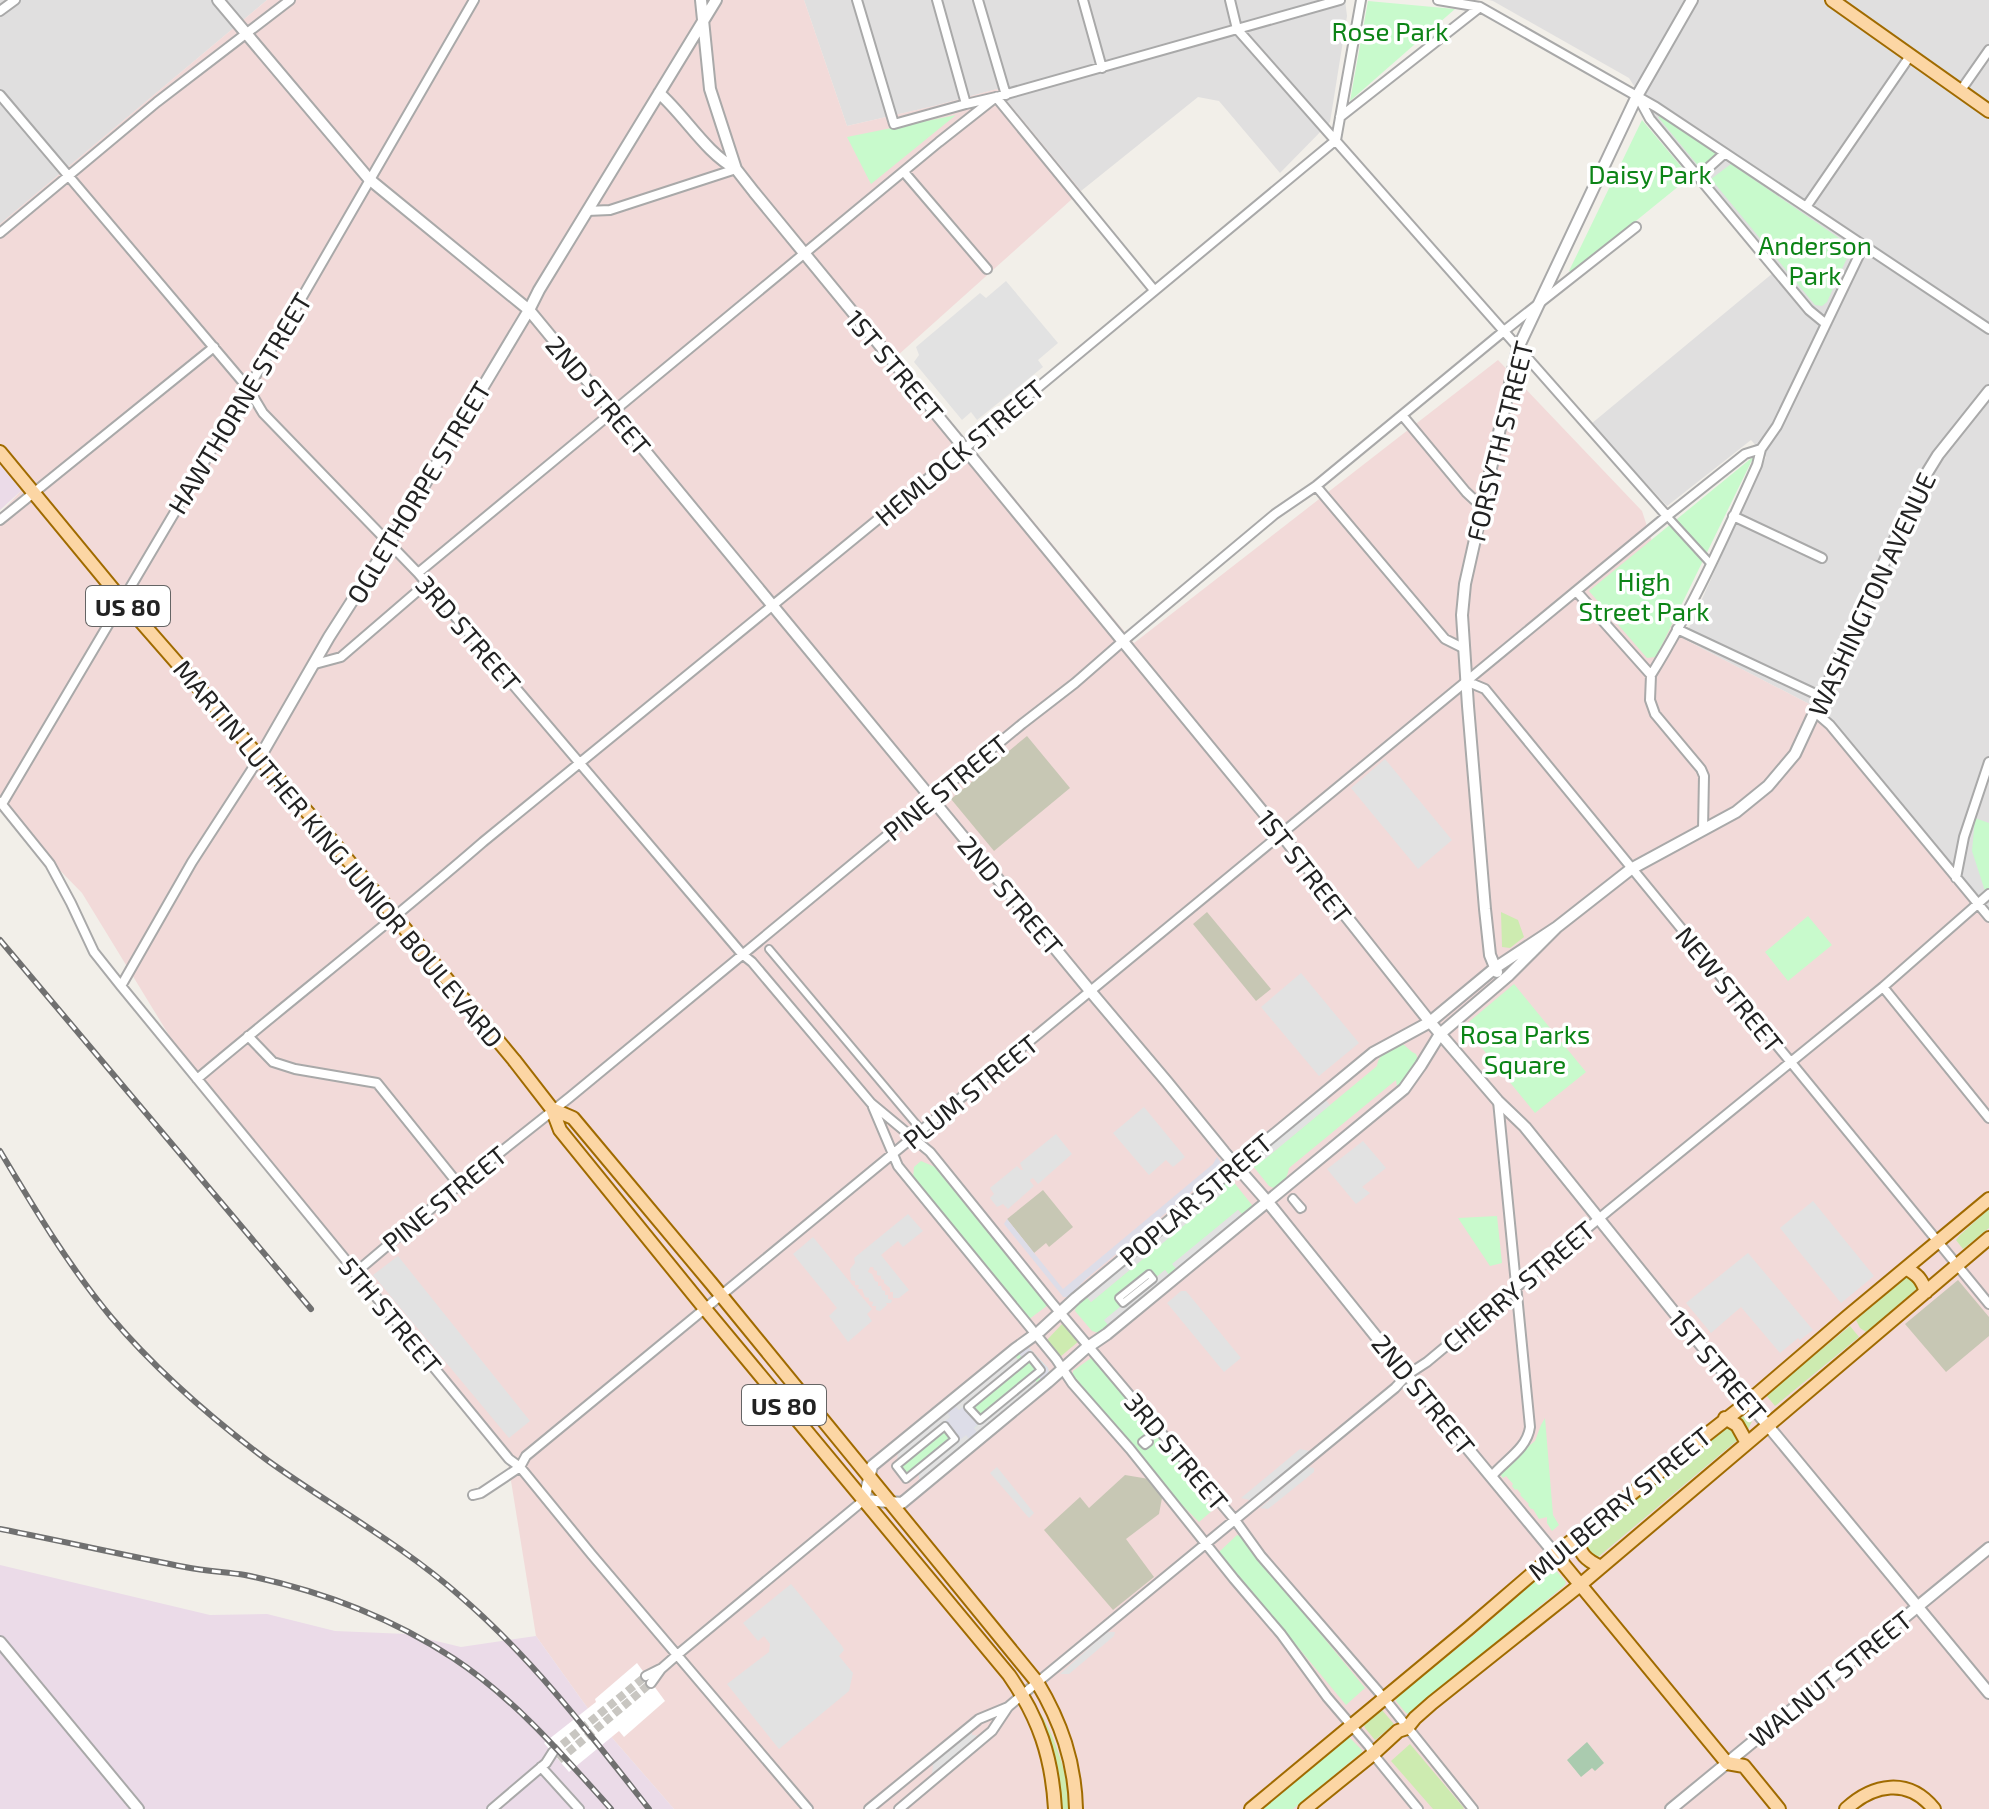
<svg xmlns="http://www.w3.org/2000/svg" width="1989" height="1809" viewBox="0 0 1989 1809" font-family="'Exo 2',sans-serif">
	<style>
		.residential { fill: #e0dfdf }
		.commercial { fill: #f2dad9 }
		.industrial { fill: #ebdbe8 }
		.construction { fill: #c7c7b4 }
		.grass { fill: #cdebb0 }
		.cemetery { fill: #aacbaf }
		.park { fill: #c8facc }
		.parking { fill: #e2e2e2 }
		.plaza { fill: #dddde8; fill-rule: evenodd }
		.pier { fill: #fff }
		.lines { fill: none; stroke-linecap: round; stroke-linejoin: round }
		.minor-tunnel { stroke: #c8c6c1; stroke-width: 8; stroke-dasharray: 8 4; stroke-linecap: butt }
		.pedestrian-casing { stroke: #a9a9a9; stroke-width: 10 }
		.minor-casing { stroke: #a9a9a9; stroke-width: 12 }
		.tertiary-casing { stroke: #a9a9a9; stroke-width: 14 }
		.primary-casing { stroke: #a06b00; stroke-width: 16 }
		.pedestrian { stroke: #fff; stroke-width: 6 }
		.minor { stroke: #fff; stroke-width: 8 }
		.tertiary { stroke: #fff; stroke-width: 10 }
		.primary { stroke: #fcd6a4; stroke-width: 12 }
		.rail-casing { stroke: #707070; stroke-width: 6 }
		.rail { stroke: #fff; stroke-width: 3; stroke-dasharray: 9; stroke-linecap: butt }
		.labels { text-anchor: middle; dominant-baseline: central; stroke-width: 7; stroke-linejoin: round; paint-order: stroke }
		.shield { fill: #fff; stroke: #646464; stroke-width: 2 }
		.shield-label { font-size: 24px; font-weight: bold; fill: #222 }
		.park-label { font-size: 26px; fill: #0c8416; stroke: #fff }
		.street-label { font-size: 26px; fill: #222; stroke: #fff }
	</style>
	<rect width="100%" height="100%" fill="#f2efe9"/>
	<path class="residential" d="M0,0H267L0,224Z
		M804,0H1345L1347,16L1330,122L1280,173L1219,101L1198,97L1081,191L997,89L934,106L847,126Z
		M1489,0H1989V924L1811,705L1684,639L1766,457L1751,440L1667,506L1591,424L1779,268L1649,110L1629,78L1493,1Z"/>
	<path class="commercial" d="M267,0H804L847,126L934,106L997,89L1081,191L897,356L1134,643L1498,360L1642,511L1684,639L1811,705L1989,924V1809H674L594,1717L536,1636L507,1456L418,1348L216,1112L82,893L0,809V513L22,490L0,465V224Z"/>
	<path class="industrial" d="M0,465L22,490L0,510Z
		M0,1565L210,1615L267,1614L335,1631L407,1634L461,1647L536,1636L594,1717L674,1809H0Z"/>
	<path class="construction" d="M1027,736L1070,788L994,851L951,799Z
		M1207,912L1271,989L1256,1001L1193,924Z
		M1043,1190L1073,1227L1049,1247L1046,1243L1034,1253L1007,1219Z
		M1958,1280L1989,1317V1336L1946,1372L1905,1324Z
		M1125,1475L1149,1479L1162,1498L1159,1514L1126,1539L1154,1577L1113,1610L1044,1530L1080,1497L1089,1508Z"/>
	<path class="grass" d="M1501,912L1518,920L1524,937L1510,948L1502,947Z
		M1989,1209V1228L1963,1249L1956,1240L1960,1235Z
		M1909,1275L1919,1287L1866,1332L1860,1328L1856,1320Z
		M1062,1324L1079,1341L1060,1357L1046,1341Z
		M1850,1326L1859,1337L1775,1406L1766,1395Z
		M1750,1415L1753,1419L1747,1432L1585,1568L1571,1550L1736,1418Z
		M1382,1710L1394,1724L1375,1740L1365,1728L1364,1725Z
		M1041,1714C1056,1739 1069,1780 1071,1809H1061C1059,1775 1052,1746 1040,1715Z
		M1410,1744L1464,1808L1463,1809H1433L1391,1761Z"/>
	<path class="cemetery" d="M1587,1742L1604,1763L1595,1771L1592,1768L1581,1777L1567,1760Z"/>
	<path class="park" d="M1368,1L1455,9L1350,101Z
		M956,115L871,184L847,137Z
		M1660,116L1717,154L1700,168L1658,117Z
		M1642,120L1690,177L1573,272L1569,271Z
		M1731,164L1852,247L1827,302L1822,306L1815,305L1711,179Z
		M1754,456L1656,657L1647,658L1589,591Z
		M1975,818L1989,823V888L1985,891L1972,851Z
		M1808,916L1832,945L1788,981L1765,952Z
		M1514,984L1586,1072L1535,1113L1464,1026Z
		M1403,1044L1412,1052L1416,1054L1418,1060L1400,1085L1397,1086L1396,1080L1289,1168C1287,1178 1284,1183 1274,1188L1269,1186L1253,1166L1254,1159L1261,1154L1265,1159L1377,1066C1379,1052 1391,1049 1403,1044Z
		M921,1161L935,1167L982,1225L993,1233L1048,1305L1028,1320L913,1179L914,1167Z
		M1227,1180H1232L1252,1205L1251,1208L1243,1215L1238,1210L1173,1264L1177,1270L1169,1275L1165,1270L1105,1320L1108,1325L1099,1333L1092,1331L1075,1311L1077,1304L1086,1296L1091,1302L1150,1253L1146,1248L1154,1242L1157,1246L1223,1192L1220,1187Z
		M1497,1216L1502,1263L1490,1266L1458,1218Z
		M1028,1347L1048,1368L1049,1373L1037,1383L1034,1379L970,1440L966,1435L908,1481H905L894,1469L897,1461L950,1417L947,1412L954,1405L958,1410L1019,1361L1015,1356Z
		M1091,1358H1093L1192,1477L1202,1496L1214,1509L1199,1522L1170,1493L1073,1375V1371Z
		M1545,1418L1553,1515L1559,1525L1552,1531L1547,1523V1517L1539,1519L1533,1509H1531L1528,1505L1529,1504L1520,1495L1521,1494L1517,1489L1515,1490L1512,1486L1513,1484L1506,1476L1503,1478L1500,1474L1501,1469L1535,1441L1541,1425Z
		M1237,1535L1240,1536L1365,1688L1346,1705L1219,1552Z
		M1552,1566L1566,1582L1565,1585L1409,1714L1406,1713L1396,1701L1397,1697L1474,1635Z
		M1349,1737L1362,1750V1752L1293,1809H1261Z"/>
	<path class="parking" d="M1006,281L1058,343L1038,360L1043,367L977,420L971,412L962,420L914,362L919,355L916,347L980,293L986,298Z
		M1385,759L1452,840L1418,869L1351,788Z
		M1301,973L1359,1043L1319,1076L1261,1007Z
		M1325,1099L1330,1105L1265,1159L1260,1154Z
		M1144,1107L1185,1157L1173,1167L1166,1160L1149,1175L1113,1133Z
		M1056,1134L1072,1154L1038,1184L1033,1178L1031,1179L1030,1181L1034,1186L1008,1209L1003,1204L997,1207L990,1198L994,1194L990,1188L1017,1166L1021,1170H1023L1020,1163Z
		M1363,1141L1386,1168L1362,1187L1370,1193L1356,1204L1327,1169Z
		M1220,1187L1224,1192L1158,1247L1154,1242Z
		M1813,1201L1874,1276L1841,1303L1780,1228Z
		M1238,1210L1242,1215L1177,1270L1172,1264Z
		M908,1214L923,1231L903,1247L898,1241L881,1255L909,1290L899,1298H893V1292H890V1288L884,1283V1280L881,1279V1276L877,1275V1271L874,1270L873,1267H870L868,1272L872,1274L875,1281L878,1282V1286H881L882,1290L885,1291V1295H888V1299L892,1300L891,1303H886L887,1305L880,1311L876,1310V1306H872L873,1302L869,1301V1298L865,1297L862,1289H858L859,1285H855V1281L851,1280L850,1269L855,1263L854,1258Z
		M813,1237L872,1309L867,1314L872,1321L848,1342L829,1316L837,1308L793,1254Z
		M1146,1248L1150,1253L1091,1302L1086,1296Z
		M1748,1253L1813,1330L1800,1340L1798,1338L1780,1353L1741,1307L1711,1333L1686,1303Z
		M398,1256L530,1421L509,1438L373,1275Z
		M1165,1270L1169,1275L1108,1325L1104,1320Z
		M1181,1291H1186L1241,1358L1224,1372L1167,1303Z
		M1015,1356L1019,1361L958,1411L954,1405Z
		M1033,1378L1037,1383L978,1434L973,1429Z
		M947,1412L951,1416L897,1461L898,1452Z
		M966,1434L970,1440L919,1481V1472Z
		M1300,1449L1310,1451L1250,1500L1241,1498Z
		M997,1467L1034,1513L1029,1518L990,1473Z
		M1308,1467L1314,1468V1472L1268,1509L1260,1508Z
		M791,1584L842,1646L844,1650L839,1656L853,1673L849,1691L779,1749L727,1684L769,1652L770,1644L764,1636L758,1641L743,1623Z
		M1107,1632H1115L1114,1636L1069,1674H1060Z
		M973,1721L972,1735H976V1749L931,1786L934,1753Z"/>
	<path class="plaza" d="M1217,1157L1222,1164L1221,1171L1209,1181L1207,1179L1087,1278L1068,1297H1063L1060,1293L1004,1224L1007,1219L1063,1289L1213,1164Z
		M1028,1347L1048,1368L1049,1373L1046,1376L1041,1380L1037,1375L974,1428L978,1434L970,1440L966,1435L908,1481H905L894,1469L893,1465L897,1461L950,1417L947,1412L954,1405L959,1410L1022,1359L1019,1353ZM1030,1356L1040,1370L979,1419L968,1407ZM945,1427L955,1439L906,1479L896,1466Z"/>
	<path class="pier" d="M637,1663L665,1701L624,1737L619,1731L569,1772L544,1743L596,1702L595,1699Z"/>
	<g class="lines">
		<path class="minor-tunnel" d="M553,1752L646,1676
			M559,1760L651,1683"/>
		<g class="pedestrian-casing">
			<path id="pedestrian" d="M1667,516L1710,563
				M769,949L917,1125
				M1293,1198L1302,1208L1300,1209L1292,1199Z
				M1149,1274L1153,1279L1123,1303L1119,1298Z
				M1030,1356L1041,1370L980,1420L968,1407Z
				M945,1426L955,1439L906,1479L896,1466Z
				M1146,1439L1149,1442L1145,1445L1142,1442Z"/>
		</g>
		<g class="minor-casing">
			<path id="minor" d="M857,0L894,124L966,104L996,97L1340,0
				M937,0L966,104
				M978,0L1006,95
				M1083,0L1102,68
				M1230,0L1237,29L1667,516
				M1438,0L1480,7L1656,107L1989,329
				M0,11L15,0
				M1961,90L1989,50
				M0,95L248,388L263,413L418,573L742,954L752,962L871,1103L930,1152L1052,1303L1235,1520L1261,1556L1384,1698L1473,1809
				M996,97L1154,290
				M1638,97L1650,119L1809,310L1826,324
				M1340,117L1480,7
				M904,172L987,269
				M1698,177L1725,153
				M1806,207L1910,56
				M587,211L610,210L736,169
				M0,233L157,102L290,0
				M1402,415L1466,492L1482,507
				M1316,486L1445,639L1463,648
				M1733,516L1822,558
				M0,520L214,347
				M418,573L939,142L996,97
				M1577,592L1651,675L1650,700L1655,714L1701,769L1704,776L1703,830
				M1677,629L1822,697
				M315,664L341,657L427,583
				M1651,675C1692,609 1725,536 1757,465L1761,449L1777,426L1864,245
				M1466,681L1485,689L1989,1304
				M1815,712L1830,725L1989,917
				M0,802L50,864L71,903L94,952L121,986L509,1459L520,1467L592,1555L808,1809
				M2,804L301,299L474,0
				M1956,878L1964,837L1989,762
				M121,986L192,862L260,757
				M1883,987L1989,1118
				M248,1036L273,1062L295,1069L377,1083L459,1185
				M197,1079C292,999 390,923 483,842L964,449L1336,140L1361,0
				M873,1107L898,1166L1056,1359L1072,1383L1130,1449L1234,1579L1281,1634L1327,1697L1369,1746L1373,1754L1418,1809
				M355,1273L459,1185L570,1097L1022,724L1075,683L1122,642L1275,514L1316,486L1504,331L1636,227
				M1492,1476C1505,1460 1527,1449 1530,1427L1498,1101
				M473,1495L481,1493L520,1467L526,1456L1667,516L1745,454L1761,449
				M646,1676L660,1669
				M651,1683L661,1669L677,1655L864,1500
				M541,1767L579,1809
				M492,1809L546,1763L553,1752
				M869,1809L979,1719L1008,1707
				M899,1809L992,1731L1008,1707L1022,1695L1395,1388L1407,1375L1427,1362L1608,1211L1883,987L1989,894"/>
		</g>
		<g class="tertiary-casing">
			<path id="tertiary" d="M218,0L369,179L529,310L1091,992L1167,1082L1224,1152L1267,1201L1407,1375L1555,1554
				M701,0L710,89L736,169L754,192L1281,834L1430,1022L1498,1101L1525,1127L1673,1311L1989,1693
				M659,93C686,117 705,152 736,169
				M260,757L329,637L390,542L529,310L539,290L716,0
				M1557,927L1508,976L1440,1034L1421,1065L1404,1089L1107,1334L1085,1349L1048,1382L902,1503L864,1500L872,1466L1015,1349L1040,1331L1076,1298L1373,1053L1430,1022L1495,968L1557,927L1631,869L1736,812L1768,786L1795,754L1922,481L1938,455L1989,391
				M1497,972L1490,955L1485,909L1468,706L1462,615L1465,584L1518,348L1637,96L1692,0
				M0,1642L138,1809
				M1671,1809L1989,1548"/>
		</g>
		<g class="primary-casing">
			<path id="primary" d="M1832,0L1989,111
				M0,452L122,600L322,829L514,1060L552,1109L560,1130L706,1310L1009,1675C1039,1718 1052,1757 1055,1809
				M552,1109L573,1118L711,1283L1037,1682C1061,1722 1075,1762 1076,1809
				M1907,1269C1918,1275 1922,1280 1926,1292
				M1725,1418L1737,1425L1747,1443
				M1575,1538C1582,1555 1584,1559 1601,1567
				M1555,1554L1727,1763L1744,1766L1779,1809
				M1251,1809L1469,1628L1555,1554L1748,1402L1847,1317L1989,1199
				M1305,1809L1373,1754L1398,1731L1407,1728L1415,1718L1432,1703L1580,1585L1989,1238
				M1846,1809C1873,1784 1908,1777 1934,1809"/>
		</g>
		<use href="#pedestrian" class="pedestrian"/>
		<use href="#minor" class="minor"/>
		<use href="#tertiary" class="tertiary"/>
		<use href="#primary" class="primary"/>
		<g class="rail-casing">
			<path id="rail" d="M0,940L311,1309
				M0,1151C34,1208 68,1265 111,1317C156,1370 211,1418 267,1460C331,1506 401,1544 460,1596C532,1658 590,1734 649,1809
				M0,1529C62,1541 123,1555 185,1567C205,1571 225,1572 245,1575C319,1590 390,1617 453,1658C514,1698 563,1755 611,1809"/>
		</g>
		<use href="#rail" class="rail"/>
	</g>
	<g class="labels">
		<g class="shield">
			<rect x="86" y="586" width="84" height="40" rx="6"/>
			<rect x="742" y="1385" width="84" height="40" rx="6"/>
		</g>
		<g class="shield-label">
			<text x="128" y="606">US 80</text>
			<text x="784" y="1405">US 80</text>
		</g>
		<g class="park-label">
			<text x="1390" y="30">Rose Park</text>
			<text x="1650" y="173">Daisy Park</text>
			<text x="1815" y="244">Anderson<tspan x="1815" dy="30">Park</tspan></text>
			<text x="1644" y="580">High<tspan x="1644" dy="30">Street Park</tspan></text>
			<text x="1525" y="1033">Rosa Parks<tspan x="1525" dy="30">Square</tspan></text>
		</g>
		<g class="street-label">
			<text transform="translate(895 365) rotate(50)">1ST STREET</text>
			<text transform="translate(599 395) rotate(50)">2ND STREET</text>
			<text transform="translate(239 403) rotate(-59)">HAWTHORNE STREET</text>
			<text transform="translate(1499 441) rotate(-76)">FORSYTH STREET</text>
			<text transform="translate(959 452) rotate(-40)">HEMLOCK STREET</text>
			<text transform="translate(418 492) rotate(-59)">OGLETHORPE STREET</text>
			<text transform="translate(1871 594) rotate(-65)">WASHINGTON AVENUE</text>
			<text transform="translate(469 633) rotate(49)">3RD STREET</text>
			<text transform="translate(945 787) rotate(-39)">PINE STREET</text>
			<text transform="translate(339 853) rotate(50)">MARTIN LUTHER KING JUNIOR BOULEVARD</text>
			<text transform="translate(1305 866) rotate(52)">1ST STREET</text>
			<text transform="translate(1011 895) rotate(50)">2ND STREET</text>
			<text transform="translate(1730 989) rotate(51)">NEW STREET</text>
			<text transform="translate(970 1091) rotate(-39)">PLUM STREET</text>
			<text transform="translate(444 1198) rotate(-39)">PINE STREET</text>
			<text transform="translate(1195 1199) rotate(-40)">POPLAR STREET</text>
			<text transform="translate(1518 1286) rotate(-40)">CHERRY STREET</text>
			<text transform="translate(391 1315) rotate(50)">5TH STREET</text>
			<text transform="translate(1718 1365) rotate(50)">1ST STREET</text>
			<text transform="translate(1424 1394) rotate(51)">2ND STREET</text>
			<text transform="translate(1177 1451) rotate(50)">3RD STREET</text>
			<text transform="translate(1619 1503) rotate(-39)">MULBERRY STREET</text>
			<text transform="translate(1830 1678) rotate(-39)">WALNUT STREET</text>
		</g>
	</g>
</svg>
